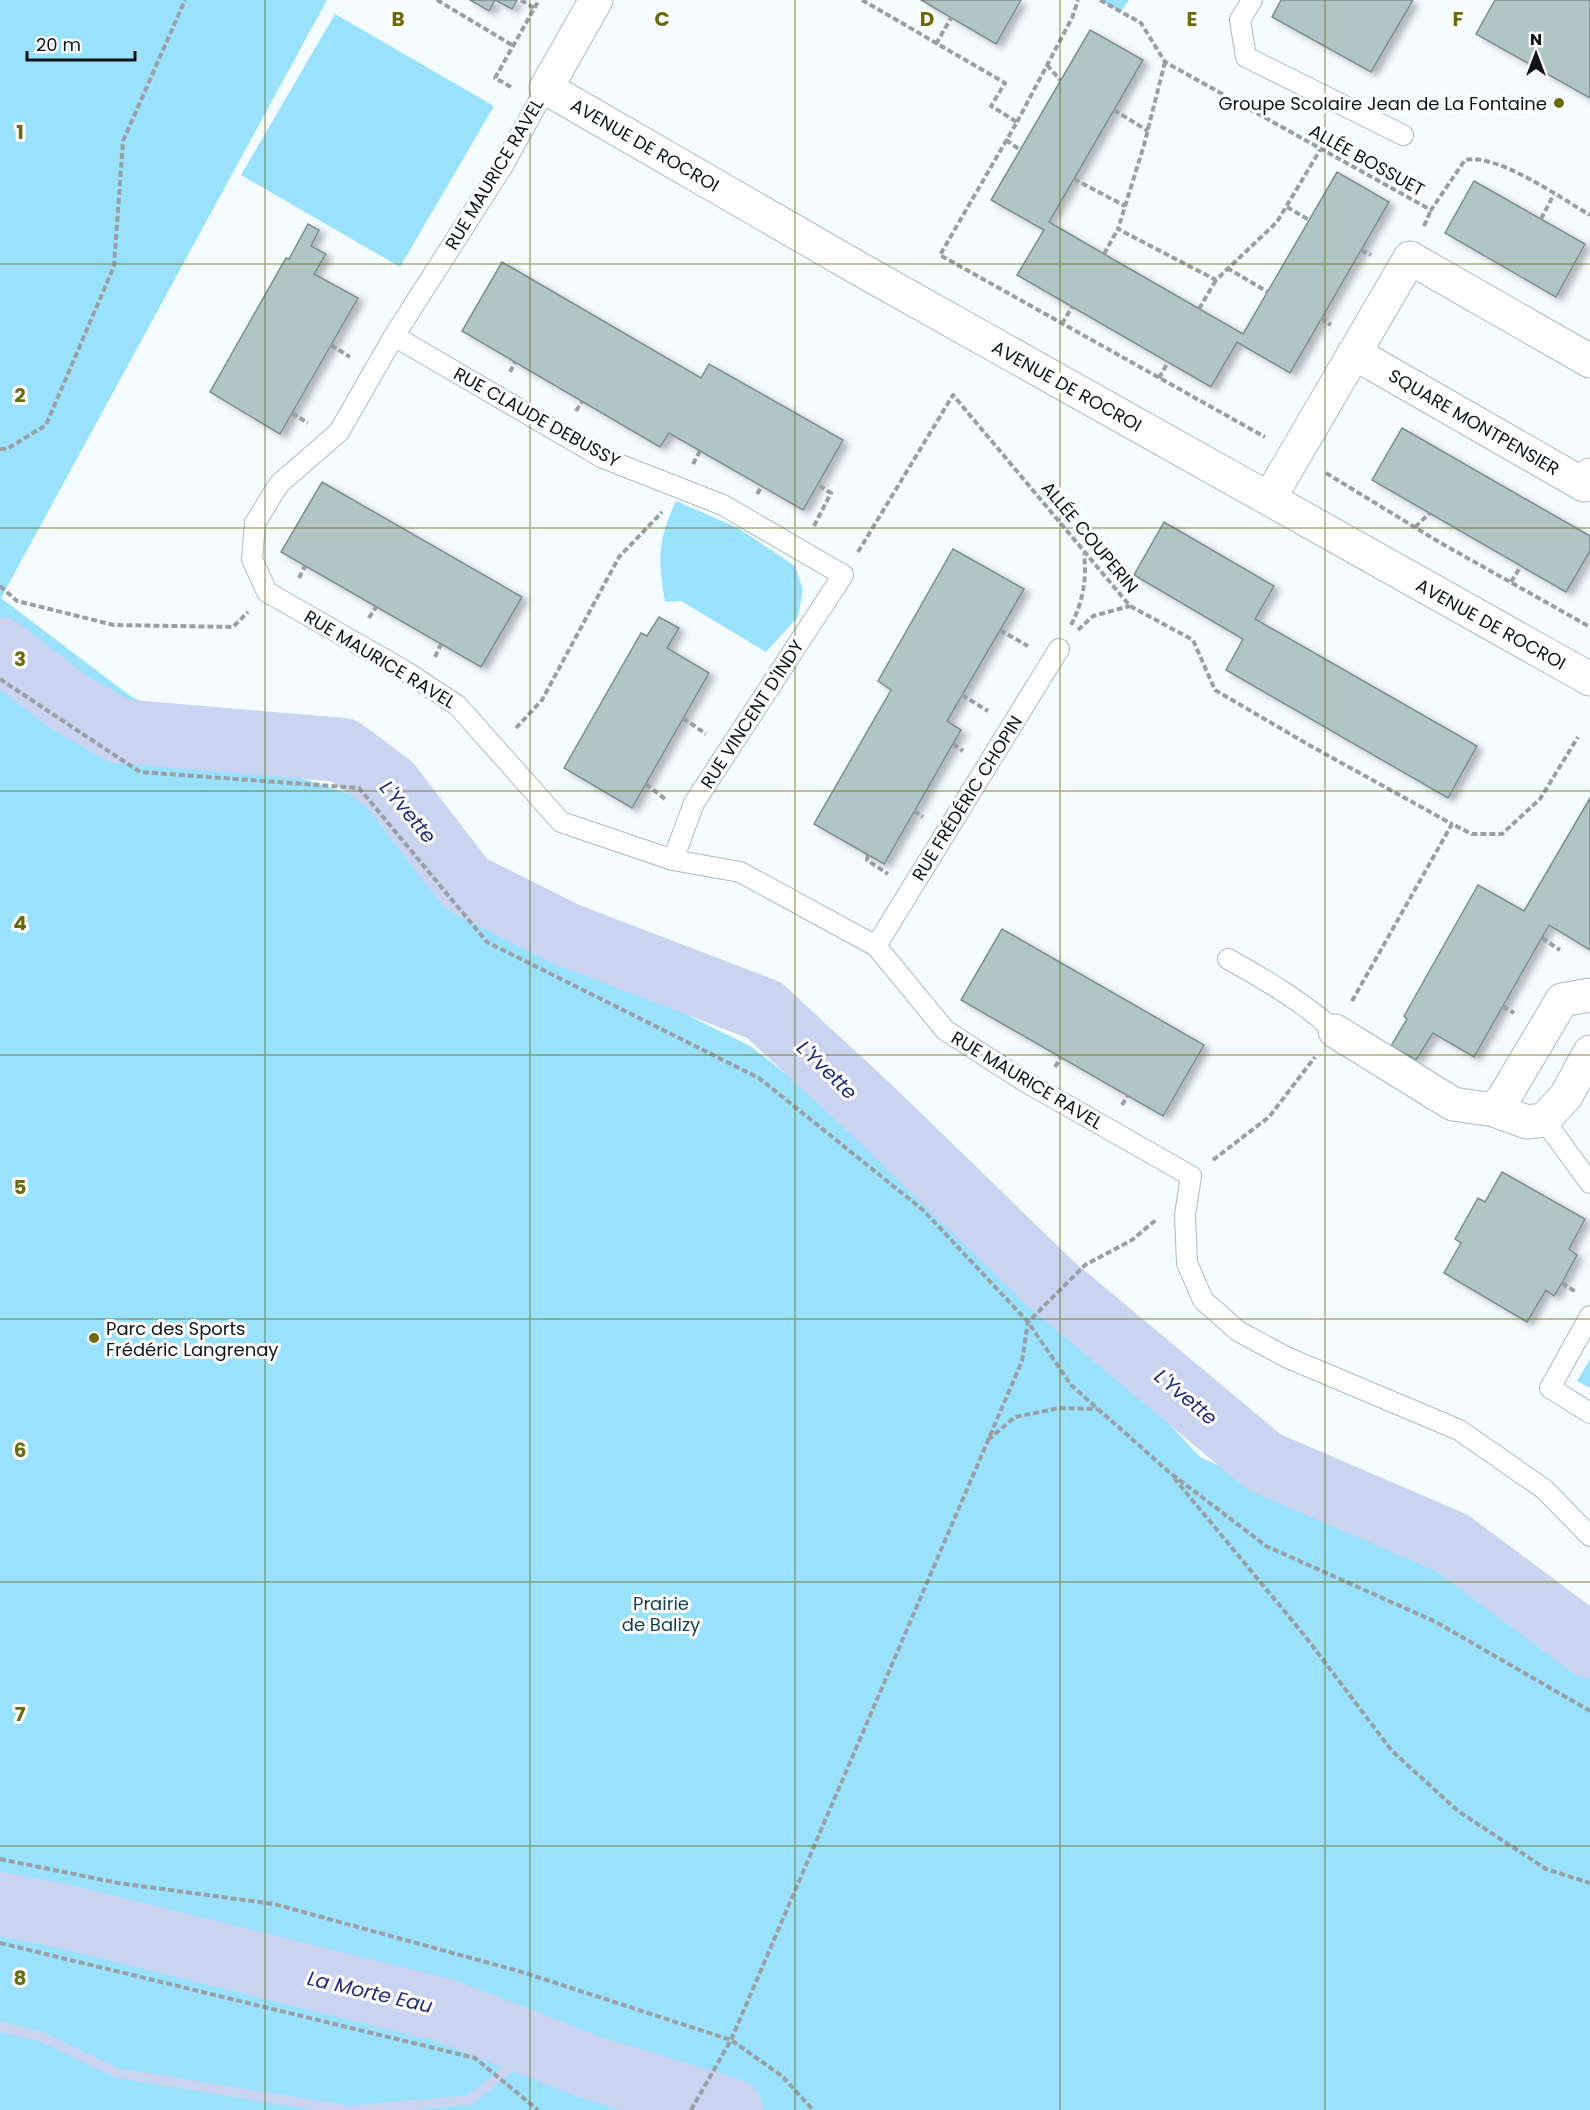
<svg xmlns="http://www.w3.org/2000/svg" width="1590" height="2110" viewBox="0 0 1590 2110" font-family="Poppins,sans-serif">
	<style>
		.green { fill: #9ae1fd }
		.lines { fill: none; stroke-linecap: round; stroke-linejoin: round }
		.stream { stroke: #cad4f1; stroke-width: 10 }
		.river { stroke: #cad4f1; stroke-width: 64 }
		.building { fill: #b2c5c6; stroke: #7c8e8f; stroke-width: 1.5; filter: url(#shadow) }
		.service-casing { stroke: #aabbc2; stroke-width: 22 }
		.minor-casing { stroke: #aabbc2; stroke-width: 35 }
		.path { stroke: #999fa2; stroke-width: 4; stroke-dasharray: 6 3; stroke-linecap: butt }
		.service { stroke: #fff; stroke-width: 20 }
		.minor { stroke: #fff; stroke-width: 33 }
		.grid { fill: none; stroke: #6a6b0c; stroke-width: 1.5; stroke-opacity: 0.55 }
		.poi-dot { fill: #6a6b0c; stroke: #fff; stroke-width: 2 }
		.labels { text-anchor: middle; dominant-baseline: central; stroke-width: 6; stroke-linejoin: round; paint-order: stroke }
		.poi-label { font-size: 18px; fill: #0e1417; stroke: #fff; text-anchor: end }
		.street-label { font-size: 18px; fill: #0e1417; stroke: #fff }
		.park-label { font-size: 18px; fill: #133f4e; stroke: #fff }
		.water-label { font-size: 20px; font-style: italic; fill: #1f2d7c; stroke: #fff }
		.grid-label { font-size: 20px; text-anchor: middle; font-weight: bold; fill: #6a6b0c; stroke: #fff; stroke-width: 6; stroke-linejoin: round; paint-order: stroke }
	</style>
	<defs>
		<filter id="shadow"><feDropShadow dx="6" dy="4" stdDeviation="3" flood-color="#0004"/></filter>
	</defs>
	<rect width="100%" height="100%" fill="#f5fcff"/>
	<path class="green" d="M0,0H327L1,598L129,695L248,761L387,806L447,896L750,1046L938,1191L1079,1328L1200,1457L1375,1538L1518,1612L1590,1662V2110H0Z
		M1100,0H1129L1121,12Z
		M335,14L494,106L400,267L241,175Z
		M676,501L738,528L795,566L803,590L798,617L766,652L681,601L665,602C658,560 657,541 676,501Z
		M1590,1359V1388L1577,1381Z"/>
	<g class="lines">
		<path class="stream" d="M0,2027L40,2036L117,2073L345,2110
			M354,2110L470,2100L536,2046"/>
		<path class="river" d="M0,649L67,701L119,731L343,750L390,785L466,884L568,935L764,1010L875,1113L1051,1284L1264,1462L1452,1543L1590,1646
			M0,1904L67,1917L447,2011L592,2068L731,2110"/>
	</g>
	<path class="building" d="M470,0H495L489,11Z
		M495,0H517L512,9Z
		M921,0H1021L996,44Z
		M1281,0H1413L1371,72L1272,17Z
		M1495,0H1590V98L1476,34Z
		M1090,30L1143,60L1049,222L1104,254L1243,334L1337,172L1389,202L1290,373L1237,342L1211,387L1017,275L1044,230L991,200Z
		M1474,181L1585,244L1556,297L1445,233Z
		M308,224L319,230L311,246L326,254L314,274L358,298L280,434L210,392L286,258L289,259Z
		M502,262L701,378L709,364L843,440L803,510L669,433L660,447L462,331Z
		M1402,428L1590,536V551L1566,592L1372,480Z
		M322,482L522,597L481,667L281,552Z
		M1164,522L1274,586L1255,619L1477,746L1448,798L1226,670L1243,639L1134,575Z
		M953,549L1024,589L947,721L961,730L884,864L814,824L891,690L878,681Z
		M659,617L679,628L667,648L709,673L632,808L564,768L641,633L647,636Z
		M1590,798V950L1549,925L1474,1057L1433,1033L1416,1060L1391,1046L1407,1019L1404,1016L1478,885L1524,911Z
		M1002,929L1204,1045L1163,1116L961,1000Z
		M1502,1172L1585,1219L1569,1249L1577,1255L1562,1283L1554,1296L1546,1290L1527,1322L1444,1273L1461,1243L1455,1239L1478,1198L1485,1202Z"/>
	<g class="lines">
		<g class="service-casing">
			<path id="service" d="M1252,0L1240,20L1246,57L1403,135
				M546,88L504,164L394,336L339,432L279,484L255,523L252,559L267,592L405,671L457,705L561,822L673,860L740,872L876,946L945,1030L1024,1081L1191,1176L1185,1215L1187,1263L1203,1300L1238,1331L1286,1357L1459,1430L1544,1489L1590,1536
				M394,336L603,458L723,505L843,575L694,803L673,860
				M876,946L1059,649
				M1228,959C1266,980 1303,1002 1335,1031
				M1544,1120L1590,1183
				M1590,1316L1550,1388L1590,1413"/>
		</g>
		<g class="minor-casing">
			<path id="minor" d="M596,0L546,88L863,271L1590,679
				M1354,353L1584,485L1590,475
				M1269,499L1410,258L1590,361
				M1335,1031L1453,1104L1494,1110L1527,1122L1544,1120L1566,1096L1590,1052
				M1494,1110L1505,1096L1562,1000L1590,995"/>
		</g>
		<path class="path" d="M437,0L512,45
			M521,0L534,8
			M862,0L1005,83L991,106L1017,122L940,255L1265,437
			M1100,0L1141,23L1165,62L1431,210L1465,160C1498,153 1560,198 1590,215
			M936,44L951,18
			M1165,62L1144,145L1118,229L1216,280L1277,222L1320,150
			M1047,65L1060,80
			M511,87L495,78L539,0
			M1114,110L1148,131
			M1017,122L1072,18L1078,0
			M1006,140L1020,150
			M1074,179L1125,206
			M1287,207L1309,220
			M1541,219L1554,194
			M1424,226L1431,210
			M1361,250L1371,255
			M1104,254L1118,229
			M1227,268L1268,292
			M1199,309L1216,280
			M1321,318L1331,325
			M1062,324L1072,307
			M331,345L350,357
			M510,372L515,362
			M1159,378L1168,362
			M576,411L582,402
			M292,413L308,423
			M0,449H7L46,425L114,266L123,141L185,0
			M693,464L700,451
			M1326,473L1439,542L1590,627
			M757,494L762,486
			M814,526L831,493L818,485
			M1415,527L1430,513
			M858,552L953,395L1130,606L1193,640L1215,690L1309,745L1452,824
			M299,578L305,566
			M1511,582L1521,566
			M0,586L17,601L114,625L233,627L248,612
			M369,618L376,607
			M1071,625C1083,602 1087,579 1084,554
			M1000,630L1028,646
			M1078,630L1093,616L1130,606
			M435,657L441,644
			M0,679L140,772L359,788L487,942L759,1078L923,1210L1028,1322L1071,1385L1169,1472L1266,1546L1436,1622L1590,1711
			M962,695L988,711
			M683,718L706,734
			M516,728L542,700L619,557L662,512
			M953,744L963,751
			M646,784L665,799
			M914,811L923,817
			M868,855L867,860L888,874
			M1542,938L1560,950
			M1352,1001L1452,824L1472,834H1502L1540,799L1578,737
			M1503,1006L1514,1013
			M1055,1067L1061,1057
			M1122,1105L1128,1095
			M1213,1160L1269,1117L1315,1057
			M1562,1283L1576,1292
			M988,1440L1015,1417L1060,1408L1097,1409
			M1174,1478L1305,1636L1392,1751L1458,1811L1546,1869L1590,1883
			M0,1859L118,1883L274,1904L522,1972L731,2040L782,2076L813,2110
			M0,1943L475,2058L538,2110
			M691,2110L731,2040L1022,1361L1028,1322L1085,1265L1132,1240L1157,1219"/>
		<use href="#service" class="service"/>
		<use href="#minor" class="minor"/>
	</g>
	<path class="grid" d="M265,0V2110M530,0V2110M795,0V2110M1060,0V2110M1325,0V2110M0,264H1590M0,528H1590M0,791H1590M0,1055H1590M0,1319H1590M0,1582H1590M0,1846H1590"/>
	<g class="poi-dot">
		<circle cx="1559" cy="103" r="6"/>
		<circle cx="94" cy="1338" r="6"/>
	</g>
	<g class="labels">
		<g class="poi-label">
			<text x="1547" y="103">Groupe Scolaire Jean de La Fontaine</text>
			<text x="106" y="1328" text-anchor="start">Parc des Sports<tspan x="106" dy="21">Frédéric Langrenay</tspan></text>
		</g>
		<g class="street-label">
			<text transform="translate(645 145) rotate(30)">AVENUE DE ROCROI</text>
			<text transform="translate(1367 160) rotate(29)">ALLÉE BOSSUET</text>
			<text transform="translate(494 174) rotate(-59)">RUE MAURICE RAVEL</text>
			<text transform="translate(1067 386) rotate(29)">AVENUE DE ROCROI</text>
			<text transform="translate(537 417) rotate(29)">RUE CLAUDE DEBUSSY</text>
			<text transform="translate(1474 422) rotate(30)">SQUARE MONTPENSIER</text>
			<text transform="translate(1090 537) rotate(50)">ALLÉE COUPERIN</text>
			<text transform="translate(1491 624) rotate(29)">AVENUE DE ROCROI</text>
			<text transform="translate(380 659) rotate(31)">RUE MAURICE RAVEL</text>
			<text transform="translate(752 714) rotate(-57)">RUE VINCENT D'INDY</text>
			<text transform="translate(967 798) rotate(-58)">RUE FRÉDÉRIC CHOPIN</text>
			<text transform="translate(1027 1080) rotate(31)">RUE MAURICE RAVEL</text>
		</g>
		<g class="park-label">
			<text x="661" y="1603">Prairie<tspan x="661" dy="21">de Balizy</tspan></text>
		</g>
		<g class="water-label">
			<text transform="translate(408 812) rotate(50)">L'Yvette</text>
			<text transform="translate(827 1070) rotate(44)">L'Yvette</text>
			<text transform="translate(1186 1397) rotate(40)">L'Yvette</text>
			<text transform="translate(370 1992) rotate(13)">La Morte Eau</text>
		</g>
	</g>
	<g class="grid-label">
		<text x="398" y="26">B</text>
		<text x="662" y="26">C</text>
		<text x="927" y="26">D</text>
		<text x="1192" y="26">E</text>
		<text x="1458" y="26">F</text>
		<text x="20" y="139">1</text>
		<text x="20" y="402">2</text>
		<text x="20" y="666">3</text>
		<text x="20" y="930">4</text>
		<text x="20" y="1194">5</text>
		<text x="20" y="1457">6</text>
		<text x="20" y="1721">7</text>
		<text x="20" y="1985">8</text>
	</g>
	<g transform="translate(1536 54)" stroke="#ffffff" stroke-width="4.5" paint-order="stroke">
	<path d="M0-4.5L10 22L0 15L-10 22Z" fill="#0e1417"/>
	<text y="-9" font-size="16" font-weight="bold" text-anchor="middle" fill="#0e1417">N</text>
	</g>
	<path d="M27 51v9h108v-9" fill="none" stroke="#0e1417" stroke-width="3"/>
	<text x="36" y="51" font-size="18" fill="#0e1417" stroke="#ffffff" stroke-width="4.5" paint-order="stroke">20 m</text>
</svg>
